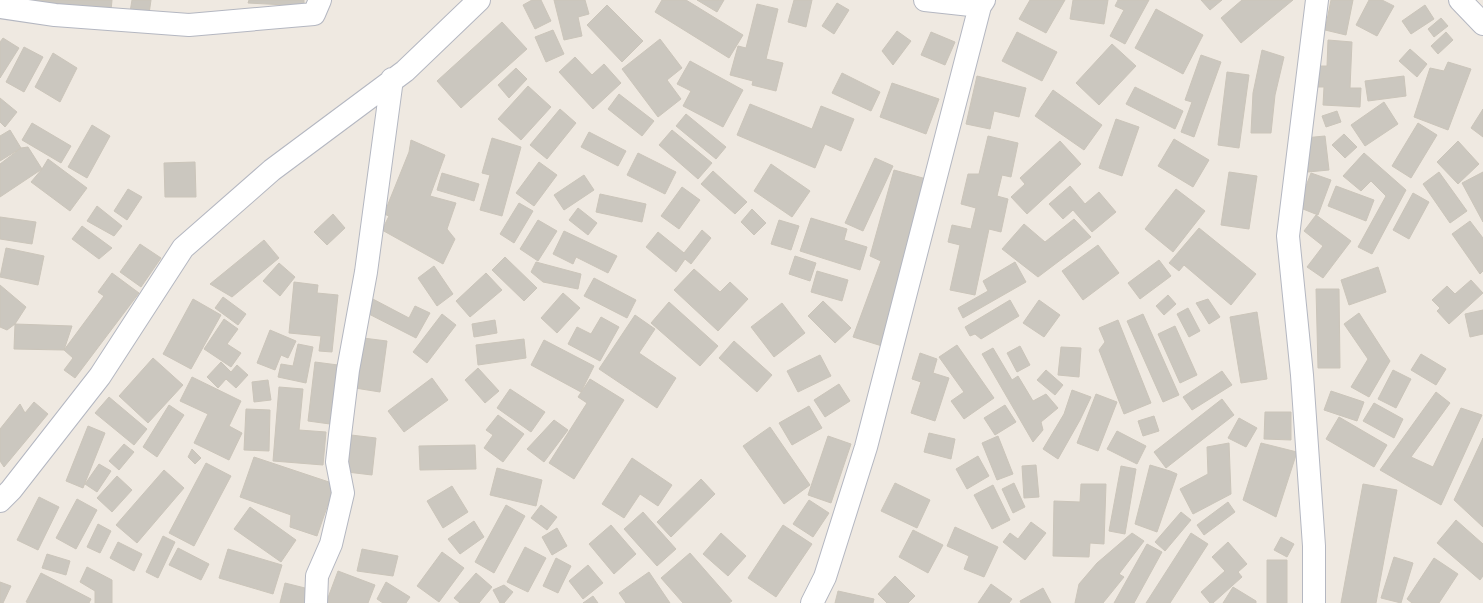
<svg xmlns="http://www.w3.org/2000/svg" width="1483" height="603" viewBox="0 0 1483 603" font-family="Signika,sans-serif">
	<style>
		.building { fill: #cbc7bf; stroke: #cbc5ba }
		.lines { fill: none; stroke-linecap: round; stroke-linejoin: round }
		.street-casing { stroke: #b4b7c1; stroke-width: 24 }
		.secondary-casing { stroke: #b4b7c1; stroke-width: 24 }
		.street { stroke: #fff; stroke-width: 22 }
		.secondary { stroke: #fff; stroke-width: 22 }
	</style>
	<rect width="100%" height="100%" fill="#efe9e1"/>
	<path class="building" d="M36,0H112L111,11L36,1Z
		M132,0H151L149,14L130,12Z
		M249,0H304V6L248,3Z
		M532,0H541L551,21L535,29L523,5Z
		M554,0H585L589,14L578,17L582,36L564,40Z
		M662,0H686L743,35L729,58L655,12Z
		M697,0H724L717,12Z
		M794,0H812L806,27L788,22Z
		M1030,0H1065L1046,33L1019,19Z
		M1073,0H1108L1104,24L1070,19Z
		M1118,0H1149L1125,44L1110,36L1124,10L1115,6Z
		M1201,0H1222L1210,10Z
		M1242,0H1293L1241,43L1221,18Z
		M1331,0H1353L1346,35L1325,30Z
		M1369,0H1382L1394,6L1377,36L1356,25Z
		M837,3L849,10L834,34L822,26Z
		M757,4L778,9L766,59L783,63L776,91L752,85L753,81L730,75L738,46L746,48Z
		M607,5L643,41L622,62L587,25Z
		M1425,5L1434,19L1411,34L1402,21Z
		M1156,9L1203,35L1183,74L1135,48Z
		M1441,18L1448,26L1434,37L1428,29Z
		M502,22L527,49L461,108L437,81Z
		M553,30L564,54L546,62L535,37Z
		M897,31L911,41L893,65L882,51Z
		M931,32L955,42L945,65L921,55Z
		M1017,32L1057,52L1042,81L1002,61Z
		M1446,32L1453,40L1438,54L1431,46Z
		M3,38L19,48L0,78V42Z
		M660,39L682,68L667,80L681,99L658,117L622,69Z
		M1328,40L1352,42L1350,88H1361L1360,107L1323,105L1324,87H1317L1318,66H1327Z
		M1112,44L1136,66L1099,105L1076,83Z
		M24,47L43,57L24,92L6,82Z
		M1410,49L1427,64L1417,77L1399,61Z
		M1262,50L1284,57L1275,95L1271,133H1251L1253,93Z
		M53,53L77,68L60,102L35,87Z
		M1201,55L1221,62L1194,137L1181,132L1192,102L1185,100Z
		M575,57L592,75L604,64L621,83L593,109L559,72Z
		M690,61L743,90L723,127L683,106L691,91L677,84Z
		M1448,62L1471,69L1448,130L1414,117L1430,68L1444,71Z
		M516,68L527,79L509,98L498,85Z
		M1227,72L1249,75L1239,148L1218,145Z
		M842,73L880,92L871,111L832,93Z
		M977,76L1026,88L1019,117L994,111L990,129L966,124Z
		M1404,76L1406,96L1368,101L1365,81Z
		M892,83L939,99L926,134L880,117Z
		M528,86L551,107L521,140L498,119Z
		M1135,87L1183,111L1175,129L1126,104Z
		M1053,90L1102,125L1084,150L1035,116Z
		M619,94L654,121L642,136L608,109Z
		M0,98L17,112L5,127L0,122Z
		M1384,102L1398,124L1365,146L1351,125Z
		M750,104L812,129L821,106L854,119L841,151L825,144L815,168L737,135Z
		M560,109L576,123L547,159L530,145Z
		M1483,109V137L1471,128Z
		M1337,111L1341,122L1326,127L1322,116Z
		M686,114L726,147L716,159L676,126Z
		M1116,119L1139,127L1122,176L1099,168Z
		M32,123L71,146L61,163L22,140Z
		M1418,123L1437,135L1411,178L1392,166Z
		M92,125L110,136L87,178L68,167Z
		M10,130L21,148L0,161V136Z
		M672,130L712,163L698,179L659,145Z
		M589,132L626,151L618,166L581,147Z
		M1344,134L1357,147L1345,158L1332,145Z
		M988,136L1018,143L1011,177L1002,175L997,196L1008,199L1001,232L989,229L975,295L950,290L960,245L948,242L952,225L971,229L976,208L961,204L968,174H979Z
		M1325,136L1329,170L1308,172L1304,138Z
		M492,138L521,147L502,216L480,210L490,175L482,173Z
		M1174,139L1209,160L1193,187L1158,166Z
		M411,140L445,155L430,196L456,203L447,229L455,239L443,264L382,230L389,216L384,214L409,152Z
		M1060,141L1081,164L1027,214L1011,197L1025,184L1020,178Z
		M1458,141L1479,164L1458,184L1437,162Z
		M28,147L42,169L0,197V164L21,148Z
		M638,153L676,172L665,194L627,175Z
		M1364,153L1406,190L1372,254L1358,247L1386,196L1371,181L1361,191L1343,176Z
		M875,158L893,166L863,231L845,223Z
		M48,159L87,188L70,211L31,182L42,169Z
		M195,162L196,197H165L164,163Z
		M539,162L557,175L534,206L516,193Z
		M771,164L810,191L792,217L754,191Z
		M894,170L930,180L882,346L853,337L881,261L870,256Z
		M713,171L747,202L735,214L701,184Z
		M1229,172L1257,176L1249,229L1221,225Z
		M1439,172L1467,211L1450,223L1423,184Z
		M1483,172V222L1462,183Z
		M442,173L479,184L474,201L437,190Z
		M1311,173L1331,180L1318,215L1298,207Z
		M584,175L594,190L564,210L554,195Z
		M1070,186L1085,204L1099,192L1116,212L1092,232L1073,210L1063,219L1049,204Z
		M1336,186L1374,200L1366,221L1328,206Z
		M682,187L700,200L679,229L661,216Z
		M128,189L142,197L127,220L114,211Z
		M1176,189L1205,211L1173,252L1145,229Z
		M1413,193L1429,202L1409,239L1393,230Z
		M600,194L646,204L642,222L596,212Z
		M519,203L533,211L514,243L500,234Z
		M97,206L122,226L114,236L87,221Z
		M578,208L597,223L588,235L569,220Z
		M752,209L766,223L754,235L741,222Z
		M333,214L345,228L327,245L314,232Z
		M1316,215L1351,241L1323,278L1307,267L1323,246L1304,231Z
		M0,217L36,222L32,244L0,239Z
		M811,218L847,229L844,240L867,247L860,270L800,251Z
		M1074,219L1091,237L1038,277L1002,249L1024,224L1045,242Z
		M538,220L557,231L538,261L520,249Z
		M779,220L799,226L791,250L771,244Z
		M1470,221L1483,238V271L1480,274L1452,234Z
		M82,226L112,248L99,259L72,239Z
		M1199,228L1256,274L1231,305L1184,265L1179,271L1169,263Z
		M702,230L711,238L691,264L685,259L676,272L646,247L658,232L684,253Z
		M564,231L617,256L608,273L576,257L573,264L553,254Z
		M264,240L279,258L232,297L210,284Z
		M140,244L161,258L141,287L120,272Z
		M1098,245L1119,273L1083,300L1062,271Z
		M6,248L44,256L38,285L0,277Z
		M795,256L816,263L810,281L789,274Z
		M505,257L537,288L524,301L492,270Z
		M1159,260L1171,276L1140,299L1128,283Z
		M536,262L581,274L578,289L543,282L531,272Z
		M1015,262L1026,282L963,318L958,308L988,291L983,281Z
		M279,263L295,277L280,296L263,281Z
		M434,266L453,294L437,306L418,278Z
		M1378,267L1386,292L1349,305L1341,280Z
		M694,269L720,292L730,282L748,299L718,331L674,290Z
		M817,271L848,280L842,301L811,292Z
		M112,273L139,293L75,378L64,370L73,358L64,350L104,296L98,292Z
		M486,273L502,290L470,317L456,301Z
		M594,278L636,300L627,318L584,296Z
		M1471,280L1483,293L1449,324L1437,311L1440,308L1432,300L1447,286L1455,294Z
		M294,282L318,285L317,293L338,295L332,352L319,351L321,336L289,333Z
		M0,285L26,307L15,324L7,330L0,327Z
		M1316,289H1339L1340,368H1318Z
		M563,293L580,308L557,333L541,318Z
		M1168,295L1176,304L1164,315L1156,306Z
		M223,297L246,314L238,325L215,308Z
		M369,297L409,318L415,306L430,313L416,338L361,310Z
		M193,299L221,315L191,369L163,354Z
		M1208,299L1220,317L1209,324L1196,303Z
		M1010,300L1019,316L981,339L975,334L970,336L965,327Z
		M1039,300L1060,315L1044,337L1023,323Z
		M823,301L851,328L835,343L808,316Z
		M669,302L718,346L700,366L651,323Z
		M782,303L805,333L774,357L751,327Z
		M1188,308L1200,331L1189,337L1177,314Z
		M1483,310V334L1470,337L1465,314Z
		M1257,312L1267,379L1241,383L1230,317Z
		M1359,313L1390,361L1369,397L1351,387L1368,359L1344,324Z
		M442,314L456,325L427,363L413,352Z
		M1143,314L1179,395L1163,402L1127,321Z
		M635,315L655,329L639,353L676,378L657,408L599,369Z
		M601,317L619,327L600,361L568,344L577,327L591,334Z
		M224,319L238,329L227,344L241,353L231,367L204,349Z
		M495,320L497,333L474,337L472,324Z
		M1118,320L1151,403L1124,414L1099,350L1105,342L1099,328Z
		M15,324L72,326L64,350L14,349Z
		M1175,326L1197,375L1180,383L1158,334Z
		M270,330L296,341L288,358L281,355L275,370L257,363Z
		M363,338L387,341L380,392L355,388Z
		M524,339L526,358L478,365L476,345Z
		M544,340L594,366L581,392L531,365Z
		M734,341L772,375L757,392L719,358Z
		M298,344L313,347L306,383L278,377L281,364L293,366Z
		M957,345L994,398L964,419L951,401L964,392L939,357Z
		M1020,346L1030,365L1017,372L1007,353Z
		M1061,347L1081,348L1079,377L1058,375Z
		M993,348L1012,380L1018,376L1033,401L1046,394L1058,408L1041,422L1043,430L1033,442L982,354Z
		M920,353L937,359L933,373L949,378L935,421L911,413L921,382L912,379Z
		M1421,354L1446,369L1436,385L1411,370Z
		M820,355L831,376L798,392L787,371Z
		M153,358L183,385L148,423L119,396Z
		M221,362L231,372L237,365L248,375L236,388L226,379L218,388L207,377Z
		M315,362L338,365L330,424L308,421Z
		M478,368L499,391L485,403L465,380Z
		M1046,370L1063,385L1055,395L1037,380Z
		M1393,370L1411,379L1396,408L1378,399Z
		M1222,371L1232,385L1192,410L1183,397Z
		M192,377L241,401L229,426L242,433L229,460L194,443L208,414L180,401Z
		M432,378L448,400L404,432L388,411Z
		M590,379L624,400L574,479L549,463L587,403L578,397Z
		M268,380L271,400L254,402L252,382Z
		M839,384L850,401L825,417L814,400Z
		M279,387L303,389L299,430L326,432L323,465L273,461Z
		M510,389L545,412L531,432L497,408Z
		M1072,390L1091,397L1080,420L1058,459L1043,449L1064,414Z
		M1331,391L1364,402L1357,421L1324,410Z
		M1436,392L1450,403L1411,457L1433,467L1461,408L1482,415L1441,505L1380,470Z
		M1096,394L1117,402L1098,451L1077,443Z
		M109,397L147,429L134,445L95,413Z
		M1222,399L1234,415L1166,468L1154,452Z
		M34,402L48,414L4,467L0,461V429L20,404L25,413Z
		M1374,403L1403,419L1394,438L1363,421Z
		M169,405L184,415L157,457L143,447Z
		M1005,405L1016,422L995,435L984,418Z
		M809,406L822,428L792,445L779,423Z
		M246,409L270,410L269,451L244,450Z
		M1265,412H1291V440L1264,439Z
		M498,415L524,434L503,462L484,448L493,435L486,430Z
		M1154,416L1159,431L1143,436L1138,421Z
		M1339,417L1387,445L1374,467L1326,439Z
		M1239,418L1257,428L1246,447L1228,438Z
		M554,420L568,430L544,462L527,449Z
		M88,426L105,433L83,488L66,481Z
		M770,427L810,485L784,504L743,446Z
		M1117,431L1146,446L1137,464L1107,449Z
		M929,433L955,439L951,459L924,452Z
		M351,435L376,438L372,475L347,472Z
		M828,436L851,444L831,503L808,495Z
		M998,436L1013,474L997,480L982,443Z
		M1483,438V527L1454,500Z
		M1229,443L1231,494L1193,514L1180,489L1208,474L1207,447Z
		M1261,443L1297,452L1276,517L1243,500Z
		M124,444L134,452L119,470L109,461Z
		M475,445L476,469L420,470L419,446Z
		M192,449L201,458L195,464L188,457Z
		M978,456L989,476L967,489L956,469Z
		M254,457L335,484L317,536L290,527L291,515L240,497Z
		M632,458L672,485L658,506L640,494L624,518L602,504Z
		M206,463L231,476L194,546L169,533Z
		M99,464L111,471L97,492L85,484Z
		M1036,465L1039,497L1024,498L1022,466Z
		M1150,465L1170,471L1177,474L1157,532L1135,524Z
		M1121,466L1136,469L1125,534L1109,531Z
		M497,468L542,480L536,506L490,495Z
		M164,470L184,488L137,543L116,525Z
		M117,476L132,490L112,512L97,498Z
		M701,479L715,494L671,537L657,522Z
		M895,483L930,500L917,528L881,511Z
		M1014,483L1025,507L1013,513L1002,489Z
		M1081,484H1106L1104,544L1090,543L1089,557L1053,556L1054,501L1080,502Z
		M1363,484L1397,490L1376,603H1341Z
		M993,485L1010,520L992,529L974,495Z
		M452,486L468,512L443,528L427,501Z
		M39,497L59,507L38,550L17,540Z
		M77,499L97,510L76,549L56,538Z
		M809,500L829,513L813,537L793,524Z
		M1228,502L1235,512L1204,535L1197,525Z
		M506,505L525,516L494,573L475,562Z
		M541,505L557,517L547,530L531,518Z
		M250,507L296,540L281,562L234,529Z
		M643,512L676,549L657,566L624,529Z
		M1181,512L1191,520L1165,551L1155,542Z
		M1456,520L1483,544V576L1480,580L1437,543Z
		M474,521L484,537L460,554L448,539Z
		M1031,522L1046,533L1025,560L1003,542L1010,533L1018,539Z
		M98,524L111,531L100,553L87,547Z
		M611,525L636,554L614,574L589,544Z
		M783,525L812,544L776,597L748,578Z
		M955,527L998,547L984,577L964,569L969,556L947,546Z
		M557,528L567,546L552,555L542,537Z
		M913,530L943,545L928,573L899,557Z
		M721,533L746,556L728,576L703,554Z
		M1132,533L1144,541L1119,574L1124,577L1103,603H1075L1079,584L1097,563Z
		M1191,533L1208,544L1170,603H1146Z
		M163,536L175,542L158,578L146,572Z
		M1281,537L1294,544L1287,557L1274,550Z
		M118,542L142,554L134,571L110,558Z
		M1228,542L1247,564L1238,572L1242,577L1213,603H1210L1201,592L1225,571L1212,557Z
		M1147,544L1162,552L1134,603H1114Z
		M525,547L546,558L528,592L507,582Z
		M178,548L209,564L201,580L169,565Z
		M228,549L282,565L273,594L219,578Z
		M362,549L398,556L393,576L357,571Z
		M442,552L464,568L439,602L417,586Z
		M690,553L732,601L729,603H683L661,578Z
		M47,554L70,561L66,575L42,568Z
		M1394,557L1413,563L1401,603L1381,598Z
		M556,558L571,566L558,593L543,586Z
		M1434,558L1458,574L1439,603H1412L1407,599Z
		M1267,560H1287V603H1267Z
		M588,565L603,583L583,599L569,581Z
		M87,567L112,580V603H95V591L80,582Z
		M338,571L375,585L368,603H326Z
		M649,572L670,603H626L619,593Z
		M41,573L91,599L89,603H29L26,602Z
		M476,573L492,587L479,603H460L454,598Z
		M895,576L915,596L908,603H887L878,594Z
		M0,582L11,586L3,603H0Z
		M386,582L410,597L406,603H383L377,599Z
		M285,583L309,589L305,603H280Z
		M991,584L1012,599L1009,603H978Z
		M504,585L513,592L504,603H500L493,590Z
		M1233,587L1256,601V603H1223Z
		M1043,588L1051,603H1021L1020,601Z
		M838,591L874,599L873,603H835Z
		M593,596L598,603H583Z"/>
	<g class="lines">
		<g class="street-casing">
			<path id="street" d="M925,0L980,6
				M0,7L55,15L189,25L314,14L320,0
				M0,501L11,490L100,376L183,248L272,170L405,71L479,0
				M316,603L317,576L331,544L343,493L337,462L340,435L348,370L366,272L392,79
				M812,603L825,577L866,447L980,6L984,0
				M1314,603V546L1302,375L1288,236L1317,0"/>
		</g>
		<g class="secondary-casing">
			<path id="secondary" d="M1460,0L1483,24"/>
		</g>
		<use href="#street" class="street"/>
		<use href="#secondary" class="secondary"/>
	</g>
</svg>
